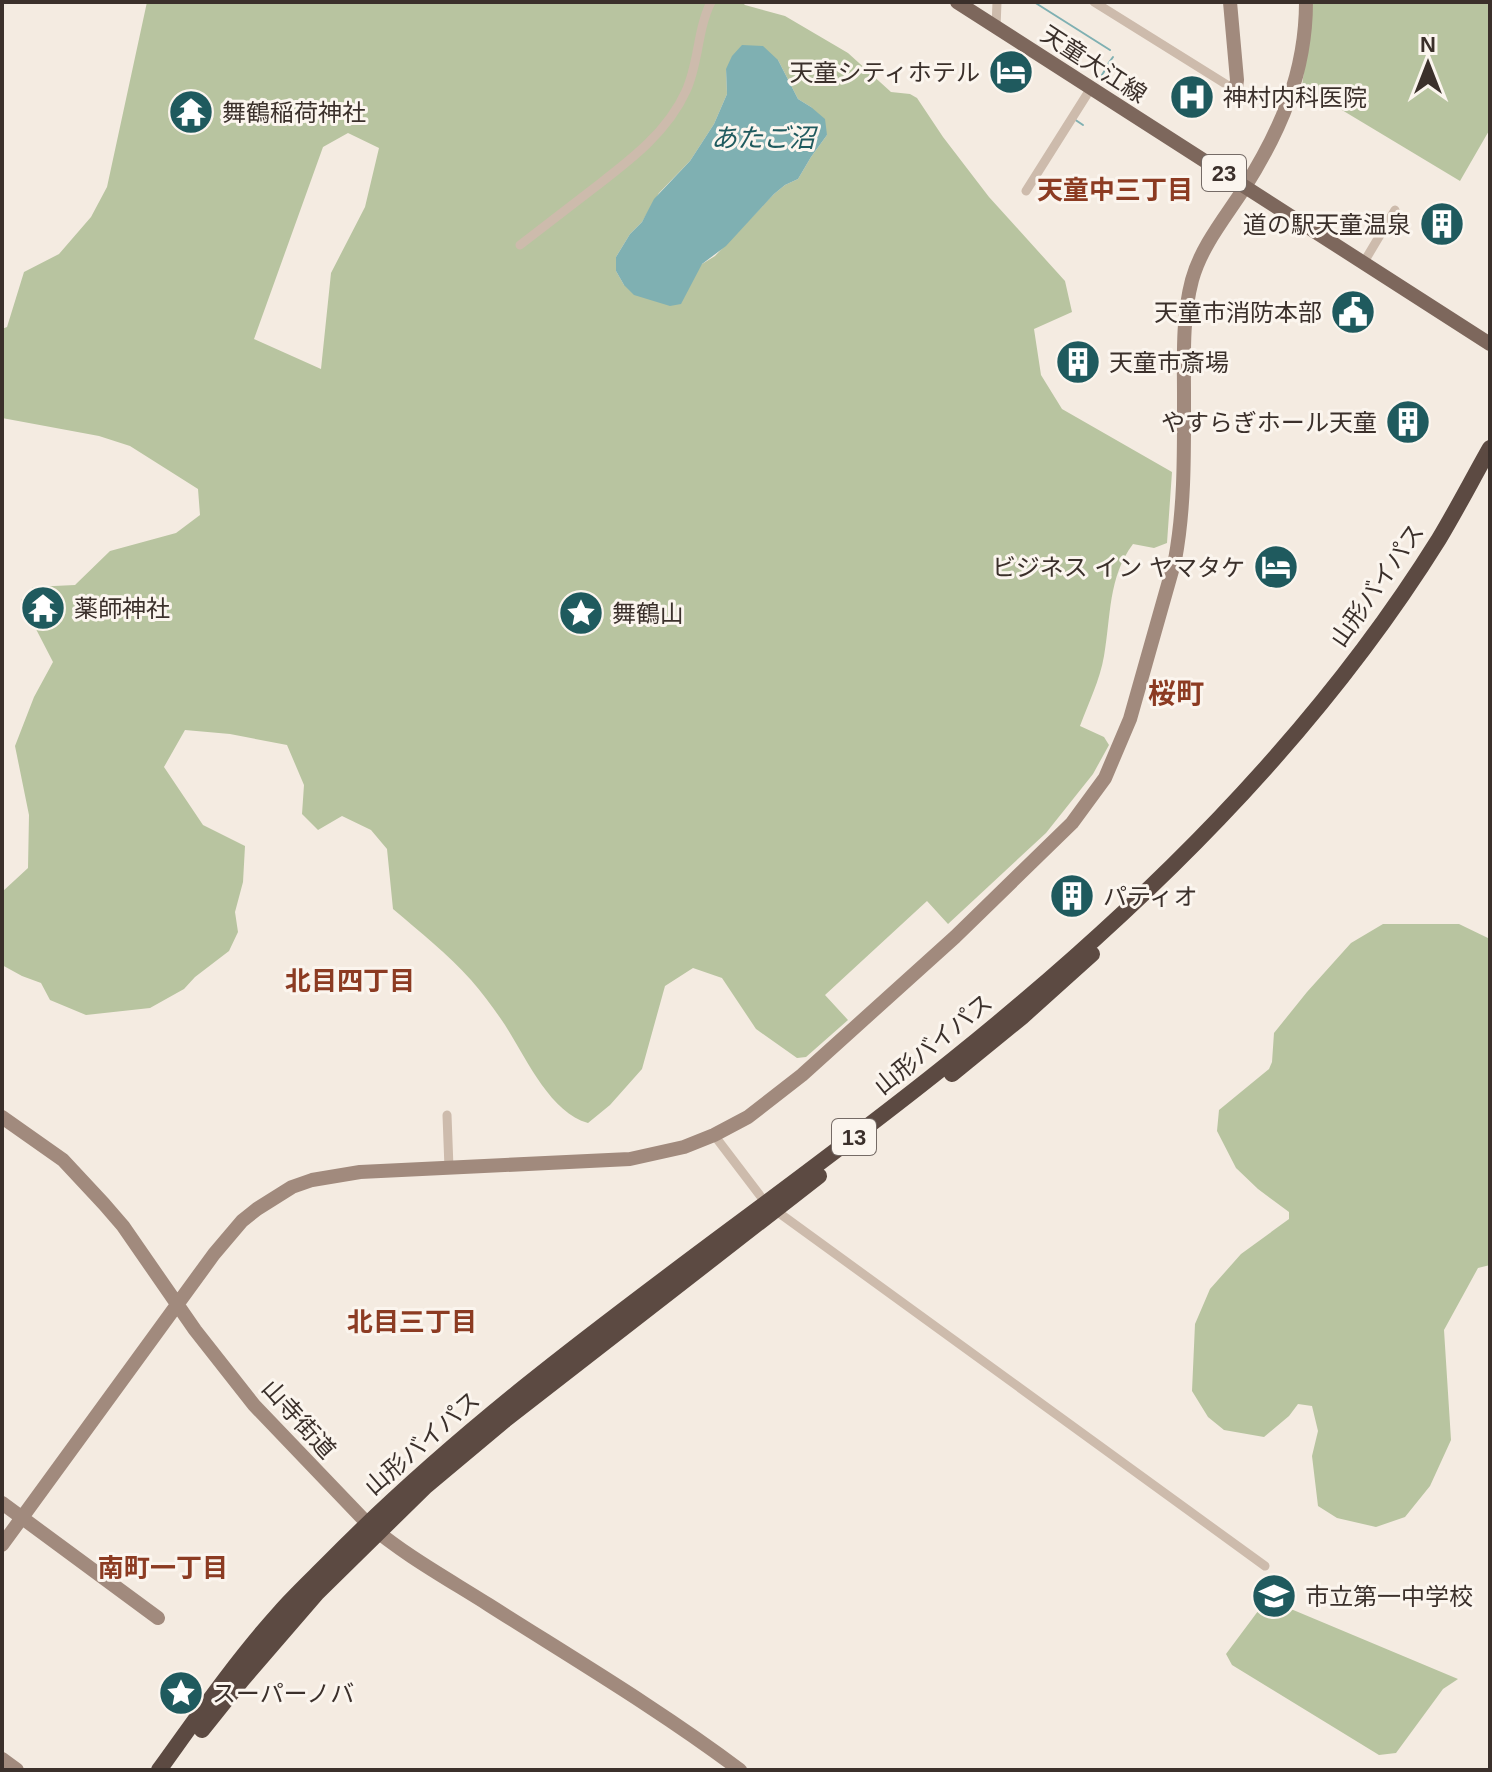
<svg xmlns="http://www.w3.org/2000/svg" width="1492" height="1772" viewBox="0 0 1492 1772" font-family="Arial,'Noto Sans JP',sans-serif">
	<style>
		.green { fill: #b8c4a0; fill-rule: evenodd }
		.water { fill: #7fb0b2 }
		.lines { fill: none; stroke-linecap: round; stroke-linejoin: round }
		.stream { stroke: #7fb0b2; stroke-width: 2 }
		.street { stroke: #cdbbac; stroke-width: 9 }
		.secondary { stroke: #a18a7d; stroke-width: 14 }
		.primary { stroke: #7d675c; stroke-width: 14 }
		.highway { stroke: #5c4a42; stroke-width: 16 }
		.labels { text-anchor: middle; dominant-baseline: central; stroke-width: 6; stroke-linejoin: round; paint-order: stroke }
		.shield { fill: #fbf5ee; stroke: #756b66; stroke-width: 2 }
		.shield-label { font-size: 22px; font-weight: bold; fill: #3b302b }
		.street-label { font-size: 24px; fill: #3b302b; stroke: #fbf5ee }
		.poi-label { font-size: 24px; fill: #3b302b; stroke: #fbf5ee; text-anchor: start }
		.water-label { font-size: 26px; font-style: italic; fill: #1f5a5e; stroke: #fbf5ee }
		.neighbourhood-label { font-size: 26px; font-weight: bold; fill: #8c3b22; stroke: #fbf5ee }
		.quarter-label { font-size: 28px; font-weight: bold; fill: #8c3b22; stroke: #fbf5ee }
	</style>
	<rect width="100%" height="100%" fill="#f4ebe1"/>
	<path class="green" d="M147,2H742L745,5L785,16L848,53L891,92L910,94L917,98L943,137L989,197L1065,281L1072,312L1034,329L1041,375L1062,409L1172,472L1167,543L1154,548L1133,544C1108,577 1111,617 1104,656C1100,680 1088,704 1080,726L1104,737L1109,745L1093,774L1046,833L948,924L927,901L825,995L848,1020L806,1057L797,1058L756,1029L722,978L693,968L665,986L642,1069L610,1105L588,1123C550,1113 525,1056 505,1025C495,1010 483,994 471,980C448,954 420,932 393,909L387,849L371,830L342,816L318,830L302,814L304,785L287,745L230,734L185,730L164,767L203,825L245,846L243,882L235,912L238,932L229,951L195,977L184,989L150,1008L86,1015L50,1000L41,983L22,976L2,965V892L28,868L29,815L15,746L34,697L53,662L21,600L33,587L75,585L110,551L176,533L200,515L198,489L130,446L99,436L2,418V329L7,327L24,272L59,254L91,217L107,187ZM778,60L798,99L811,107L827,135L811,157L798,179L785,185L774,194L715,256L702,264L624,285L616,271V257L630,234L642,222L659,193L690,161L714,124L727,94L726,69ZM348,133L379,148L365,207L331,273L321,369L254,339L323,147Z
		M1313,2H1490V129L1460,181L1302,86Z
		M1459,924L1490,939V1265L1478,1268L1444,1330L1451,1440L1430,1486L1405,1517L1376,1527L1337,1518L1318,1506L1312,1456L1318,1431L1312,1406L1298,1404L1289,1416L1264,1437L1224,1430L1208,1417L1192,1391L1195,1324L1210,1289L1241,1254L1289,1219V1212L1258,1189L1236,1168L1217,1131L1219,1110L1269,1069L1272,1062L1274,1033L1307,992L1351,943L1383,924Z
		M1267,1599L1458,1679L1443,1689L1396,1753L1379,1755L1232,1665L1226,1654Z"/>
	<path class="water" d="M742,45L763,46L778,60L798,99L811,107L825,119L827,135L811,157L798,179L785,185L774,194L726,246L702,264L681,304L670,306L634,295L624,285L616,271V257L630,234L642,222L654,199L690,161L714,124L727,94L726,69L732,56Z"/>
	<g class="lines">
		<path class="stream" d="M1034,2L1110,50
			M1108,64L1113,57
			M1100,78L1107,67
			M1074,119L1083,125"/>
		<path class="street" d="M1094,2L1232,88
			M996,27L997,2
			M1026,191L1091,88
			M520,245C545,226 569,207 594,188C629,161 667,133 686,91C699,63 697,30 711,2
			M1364,262L1395,210
			M447,1115L449,1168
			M714,1135L765,1202L775,1210L1265,1566"/>
		<path class="secondary" d="M1230,2L1237,80L1236,87L1232,88
			M2,1117L63,1160L104,1204L123,1226L195,1330L254,1405L367,1523C404,1555 448,1579 489,1605C574,1659 660,1710 740,1770
			M2,1503L158,1618
			M2,1545L214,1254L242,1221L257,1209L292,1187L312,1180L360,1172L630,1159L684,1147L714,1135L748,1117L802,1075L955,937L1072,823L1105,778L1130,719L1175,560C1185,506 1184,451 1184,396C1184,357 1182,318 1192,280C1201,247 1224,219 1243,190C1280,132 1306,73 1306,2
			M2,1759L17,1770"/>
		<path class="primary" d="M957,2L1490,344"/>
		<path class="highway" d="M952,1074L1022,1017L1092,954
			M202,1730L242,1680L317,1593L426,1486L505,1420L819,1176
			M159,1770C198,1716 236,1661 280,1612C295,1595 311,1580 327,1564C516,1371 746,1227 955,1058C1139,910 1313,741 1439,539C1457,509 1473,478 1490,448"/>
	</g>
	<defs>
		<g id="hotel-disc" transform="scale(2.3)"><circle r="9.5" fill="#1f5a5e" stroke="#fbf5ee"/><path d="M-6-4.5h1.5V1H6V5H4.5V3h-9V5H-6ZM-4 0a1.8 1.8 0 1 1 3.6 0ZM.5 0V-2.5h3Q6-2.5 6 0Z" fill="#fff"/></g>
		<g id="hospital-disc" transform="scale(2.3)"><circle r="9.5" fill="#1f5a5e" stroke="#fbf5ee"/><path d="M-5-5h3v3.5h4V-5h3V5h-3V1.5h-4V5h-3Z" fill="#fff"/></g>
		<g id="temple-disc" transform="scale(2.3)"><circle r="9.5" fill="#1f5a5e" stroke="#fbf5ee"/><path d="M0-6L5-2H3V0L6.5 2.5H4V6H1.5V3h-3V6H-4V2.5H-6.5L-3 0V-2H-5Z" fill="#fff"/></g>
		<g id="building-disc" transform="scale(2.3)"><circle r="9.5" fill="#1f5a5e" stroke="#fbf5ee"/><path d="M-4-6H4V6H1V3H-1V6H-4ZM-2.5-4.3h1.7v1.8h-1.7ZM.8-4.3h1.7v1.8H.8ZM-2.5-1h1.7V.8h-1.7ZM.8-1h1.7V.8H.8Z" fill="#fff"/></g>
		<g id="civic-disc" transform="scale(2.3)"><circle r="9.5" fill="#1f5a5e" stroke="#fbf5ee"/><path d="M-.6-6.5H3V-4.5H.6V-3L4-1V1h2V6H-6V1h2V-1L-.6-3ZM-1.2 2.5V6h2.4V2.5Z" fill="#fff"/></g>
		<g id="sight-disc" transform="scale(2.3)"><circle r="9.5" fill="#1f5a5e" stroke="#fbf5ee"/><path d="M0-6L1.8-2.2L6-1.7L2.9 1.2L3.7 5.4L0 3.3L-3.7 5.4L-2.9 1.2L-6-1.7L-1.8-2.2Z" fill="#fff"/></g>
		<g id="school-disc" transform="scale(2.3)"><circle r="9.5" fill="#1f5a5e" stroke="#fbf5ee"/><path d="M0-5L7-2L0 1L-7-2ZM-4 1L0 2.5L4 1V4Q0 6-4 4Z" fill="#fff"/></g>
	</defs>
	<g fill-rule="evenodd">
		<use href="#hotel-disc" x="1011" y="72"/>
		<use href="#hospital-disc" x="1192" y="97"/>
		<use href="#temple-disc" x="191" y="112"/>
		<use href="#building-disc" x="1442" y="224"/>
		<use href="#civic-disc" x="1353" y="312"/>
		<use href="#building-disc" x="1078" y="362"/>
		<use href="#building-disc" x="1408" y="422"/>
		<use href="#hotel-disc" x="1276" y="567"/>
		<use href="#temple-disc" x="43" y="608"/>
		<use href="#sight-disc" x="581" y="613"/>
		<use href="#building-disc" x="1072" y="896"/>
		<use href="#school-disc" x="1274" y="1596"/>
		<use href="#sight-disc" x="181" y="1693"/>
	</g>
	<g class="labels">
		<g class="shield">
			<rect x="1202" y="155" width="44" height="36" rx="6"/>
			<rect x="832" y="1119" width="44" height="36" rx="6"/>
		</g>
		<g class="shield-label">
			<text x="1224" y="173">23</text>
			<text x="854" y="1137">13</text>
		</g>
		<g class="street-label">
			<text transform="translate(1094 64) rotate(33)">天童大江線</text>
			<text transform="translate(1377 585) rotate(-55)">山形バイパス</text>
			<text transform="translate(933 1044) rotate(-39)">山形バイパス</text>
			<text transform="translate(299 1419) rotate(48)">山寺街道</text>
			<text transform="translate(422 1443) rotate(-41)">山形バイパス</text>
		</g>
		<g class="poi-label">
			<text x="980" y="72" text-anchor="end">天童シティホテル</text>
			<text x="1223" y="97">神村内科医院</text>
			<text x="222" y="112">舞鶴稲荷神社</text>
			<text x="1411" y="224" text-anchor="end">道の駅天童温泉</text>
			<text x="1322" y="312" text-anchor="end">天童市消防本部</text>
			<text x="1109" y="362">天童市斎場</text>
			<text x="1377" y="422" text-anchor="end">やすらぎホール天童</text>
			<text x="1245" y="567" text-anchor="end">ビジネス イン ヤマタケ</text>
			<text x="74" y="608">薬師神社</text>
			<text x="612" y="613">舞鶴山</text>
			<text x="1103" y="896">パティオ</text>
			<text x="1305" y="1596">市立第一中学校</text>
			<text x="212" y="1693">スーパーノバ</text>
		</g>
		<g class="water-label">
			<text x="763" y="138">あたご沼</text>
		</g>
		<g class="neighbourhood-label">
			<text x="1115" y="190">天童中三丁目</text>
			<text x="350" y="981">北目四丁目</text>
			<text x="412" y="1322">北目三丁目</text>
			<text x="163" y="1568">南町一丁目</text>
		</g>
		<g class="quarter-label">
			<text x="1176" y="693">桜町</text>
		</g>
	</g>
	<rect width="1492" height="1772" fill="none" stroke="#3b302b" stroke-width="8"/>
	<g transform="translate(1428 64)" stroke="#fbf5ee" stroke-width="6" paint-order="stroke">
	<path d="M0-6L14 30L0 20L-14 30Z" fill="#3b302b"/>
	<text y="-12" font-size="22" font-weight="bold" text-anchor="middle" fill="#3b302b">N</text>
	</g>
</svg>
